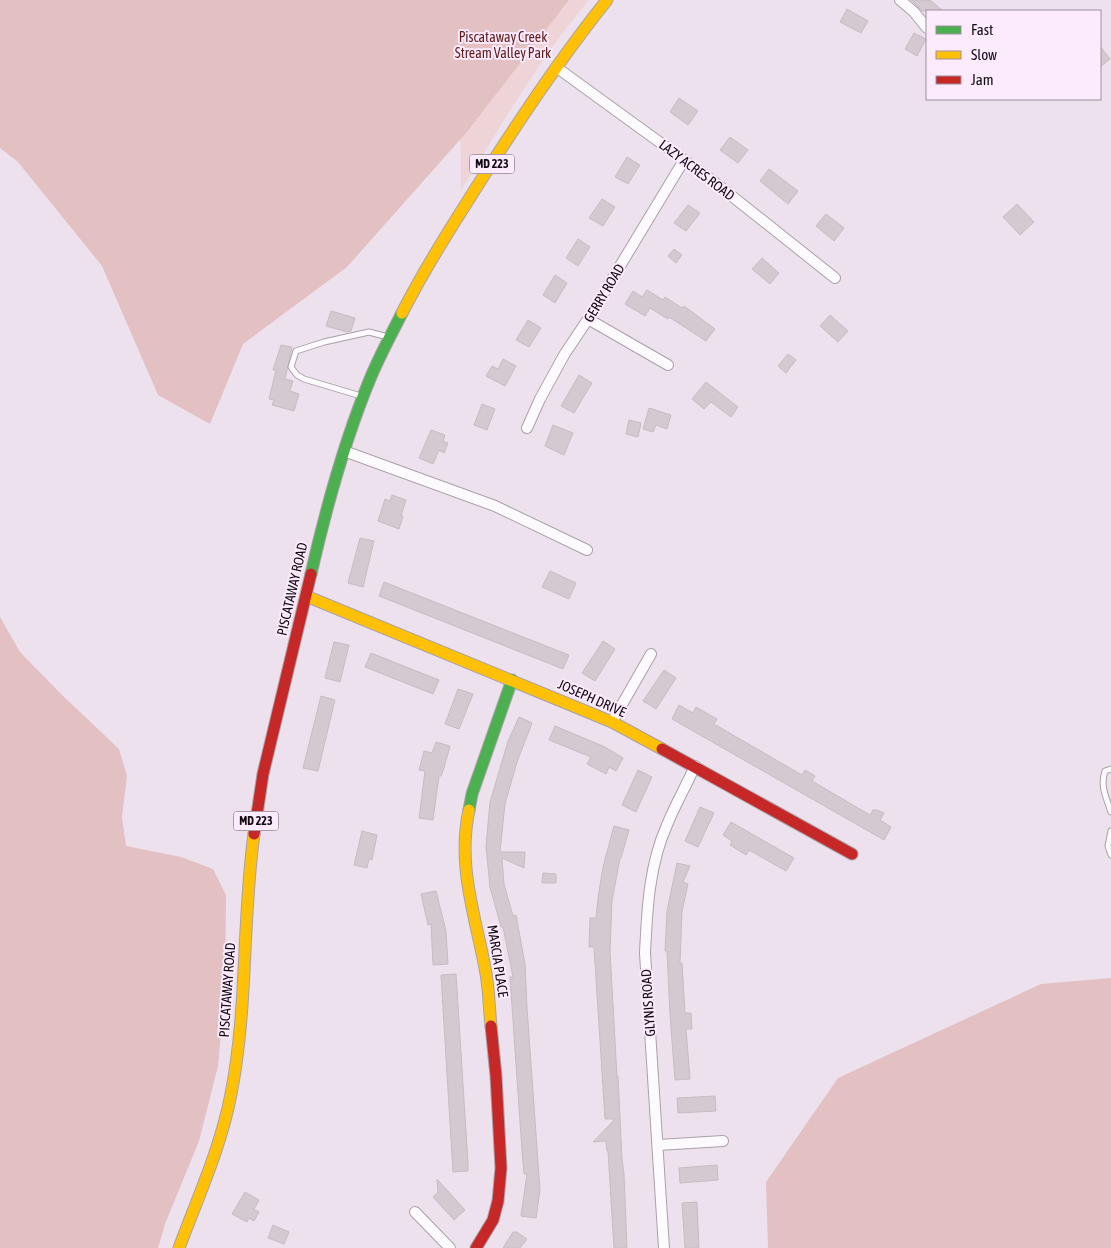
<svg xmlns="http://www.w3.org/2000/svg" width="1111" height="1248" viewBox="0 0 1111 1248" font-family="'Asap Condensed',sans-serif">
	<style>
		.green { fill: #eed4d7 }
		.forest { fill: #e3c0c2 }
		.building { fill: #d4c9d0; stroke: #c7bcc4 }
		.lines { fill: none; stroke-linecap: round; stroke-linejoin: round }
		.lane-casing { stroke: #a9a1a9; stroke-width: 7 }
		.street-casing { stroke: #a9a1a9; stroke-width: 12 }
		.fast-casing { stroke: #a9a1a9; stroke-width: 13 }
		.slow-casing { stroke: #a9a1a9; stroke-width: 13 }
		.jam-casing { stroke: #a9a1a9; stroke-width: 13 }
		.lane { stroke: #fcfafc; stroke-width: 5 }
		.street { stroke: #fcfafc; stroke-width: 10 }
		.fast { stroke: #4caf50; stroke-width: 11 }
		.slow { stroke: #ffc107; stroke-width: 11 }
		.jam { stroke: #c62828; stroke-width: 11 }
		.labels { text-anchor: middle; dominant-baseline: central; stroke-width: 4; stroke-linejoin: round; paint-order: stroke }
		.shield { fill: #fceafd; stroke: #584d58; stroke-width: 1 }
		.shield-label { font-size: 12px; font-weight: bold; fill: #110a11 }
		.park-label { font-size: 14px; fill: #62201e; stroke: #fceafd }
		.street-label { font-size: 14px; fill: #110a11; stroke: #fceafd }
	</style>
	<rect width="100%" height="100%" fill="#ede1ed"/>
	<path class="green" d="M459,0H589C540,58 501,125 461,190Z"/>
	<path class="forest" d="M0,0H569L466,133L347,267L243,344L210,424L158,395L102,266L18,162L0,148Z
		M0,617L20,652L62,695L119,749L127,776L122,817L126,846L181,857L213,869L226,895L225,990L218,1066L199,1141L165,1224L158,1248H0Z
		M1111,978V1248H768L766,1182L838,1078L1041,984Z"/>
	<path class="building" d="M911,0H930L943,11H922Z
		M847,9L868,21L861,33L840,22Z
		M914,33L926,39L917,56L905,49Z
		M1100,46L1110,59L1100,67Z
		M679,98L698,111L688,125L670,112Z
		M730,137L748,150L738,163L720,150Z
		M627,157L640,165L628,184L615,177Z
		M769,169L798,191L788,204L760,181Z
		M602,199L615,207L603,226L589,218Z
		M1017,204L1034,222L1020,235L1003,217Z
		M688,205L700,213L686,231L674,223Z
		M826,214L844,228L834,241L816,226Z
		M578,239L590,247L578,266L566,258Z
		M674,249L682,255L676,263L668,256Z
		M762,258L779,273L770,284L752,269Z
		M555,275L567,283L555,303L543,295Z
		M647,290L663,300L665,297L682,308L684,306L715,329L706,341L669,317L668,319L650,308L645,316L625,304L633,291L642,297Z
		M331,311L355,318L351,331L347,332L326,326Z
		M830,315L848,331L838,342L820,326Z
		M528,320L541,328L529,347L516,340Z
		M281,345L292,347L285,379L293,381L290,391L299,394L294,411L272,405L274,400L269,399L276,370H273Z
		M788,354L796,360L786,373L778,366Z
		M503,359L516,366L505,386L486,376L492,366L498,369Z
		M579,375L592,383L574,413L561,406Z
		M706,382L738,407L731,417L711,402L704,409L692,399Z
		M482,404L495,409L487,430L474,425Z
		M649,408L671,415L667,429L656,425L653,432L643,429Z
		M629,420L641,423L638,437L626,434Z
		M553,425L573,433L564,455L545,446Z
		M431,430L445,435L443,441L448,443L444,453L439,450L433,464L419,458Z
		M392,495L406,500L401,516H403L399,529L378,521L385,499L390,501Z
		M360,538L374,541L363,587L348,583Z
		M550,571L576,583L569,599L542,587Z
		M384,582L569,655L563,669L379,596Z
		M603,641L615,649L595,681L582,673Z
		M334,642L349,645L340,682L325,678Z
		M371,653L439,680L433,694L365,667Z
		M664,670L676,678L656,709L643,701Z
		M458,689L473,694L459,729L445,724Z
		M321,696L335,700L318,771L303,768Z
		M679,705L693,713L696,707L717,719L714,724L802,775L805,770L815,776L812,781L870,815L873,810H877L884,813L880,820L891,827L884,840L672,719Z
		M519,717L532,723L517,762L505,804L500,852H525L524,868L502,858L504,884L513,916L516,915L525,964L527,1007L540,1190L536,1218L521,1216L527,1174H524L522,1151L510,977H513L503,927H501L490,887L486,846L490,802L508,741Z
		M555,726L605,747L623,758L616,771L609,767L606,774L587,764L591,757L549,740Z
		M436,742L450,746L444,768L441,776H439L433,820L419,818L425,771L419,770L424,751L432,753Z
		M638,770L652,777L636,812L622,805Z
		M700,807L714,813L698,847L685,841Z
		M731,822L794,858L786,871L749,850L746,855L730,845L732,841L723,835Z
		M614,826L629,830L621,858H620L612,901L610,951L617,1077L618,1076L622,1159L624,1174L627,1248H614L608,1151H607L606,1141L593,1142L615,1119H605L594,947H589L590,918H596L598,898L603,867Z
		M362,831L377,835L372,860L369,859L367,868L354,865Z
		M677,863L690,866L683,882L688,884L682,911L680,963H682L685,1013H691L692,1029H686L690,1079L675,1080L670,1015L667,951H665L667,911Z
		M543,873L556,874V883H542Z
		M436,891L446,931L448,964L433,965L431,924L428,925L421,894Z
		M456,974L468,1163V1171L453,1172L441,975Z
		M715,1096L716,1111L678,1113L677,1098Z
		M717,1165L718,1180L680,1183L679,1168Z
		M437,1179L465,1210L454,1220L433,1197L438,1192Z
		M245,1192L259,1200L254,1209L259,1212L254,1221L249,1218L247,1222L232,1214Z
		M697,1202L699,1248H685L682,1203Z
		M273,1225L289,1232L284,1244L268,1238Z
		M513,1232H517L527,1239L520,1248H503Z"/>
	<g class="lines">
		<g class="lane-casing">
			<path id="lane" d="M361,396L304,379L297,375L291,367L296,351L324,342L369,332L388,337
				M1111,769L1105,771C1100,786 1106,797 1111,812
				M1111,831L1108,846L1111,855"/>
		</g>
		<g class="street-casing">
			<path id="street" d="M900,0L914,12L927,28
				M556,67L713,181L835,278
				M588,319L668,365
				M527,428L540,399L564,355L588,319L684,160
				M344,451L495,506L587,550
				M612,722L651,654
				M658,1145L723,1141
				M415,1212L450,1248
				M664,1248L645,953C647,910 649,865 667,825C675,805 686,786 695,766"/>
		</g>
		<g class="fast-casing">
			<path id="fast" d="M311,574C326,508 344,442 370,379C379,357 391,335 402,313
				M469,810L472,794L512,680"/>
		</g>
		<g class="slow-casing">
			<path id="slow" d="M402,313C424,270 450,229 476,188C517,123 559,60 607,0
				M306,596L612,722L662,749
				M469,810C457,865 475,915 485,968C489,987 489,1007 491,1026
				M179,1248C198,1197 221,1147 231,1094C248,1008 242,920 254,834"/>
		</g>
		<g class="jam-casing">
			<path id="jam" d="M662,749L852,854
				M254,834L263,774L311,574
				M476,1248L493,1220L498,1201L501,1168L496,1076L491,1026"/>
		</g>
		<use href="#lane" class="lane"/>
		<use href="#street" class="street"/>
		<use href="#fast" class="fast"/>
		<use href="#slow" class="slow"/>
		<use href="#jam" class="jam"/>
	</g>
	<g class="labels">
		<g class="shield">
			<rect x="469.5" y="154.5" width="45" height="19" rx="4"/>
			<rect x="233.5" y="811.5" width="45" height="19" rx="4"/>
		</g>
		<g class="shield-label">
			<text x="492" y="164">MD 223</text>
			<text x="256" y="821">MD 223</text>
		</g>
		<g class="park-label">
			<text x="503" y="37">Piscataway Creek<tspan x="503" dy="16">Stream Valley Park</tspan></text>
		</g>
		<g class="street-label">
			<text transform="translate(697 170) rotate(37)">LAZY ACRES ROAD</text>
			<text transform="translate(604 293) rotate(-59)">GERRY ROAD</text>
			<text transform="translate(292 589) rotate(-77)">PISCATAWAY ROAD</text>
			<text transform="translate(592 698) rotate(24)">JOSEPH DRIVE</text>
			<text transform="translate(498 961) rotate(81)">MARCIA PLACE</text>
			<text transform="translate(227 990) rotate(-86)">PISCATAWAY ROAD</text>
			<text transform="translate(648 1003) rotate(-94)">GLYNIS ROAD</text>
		</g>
	</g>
	<rect x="926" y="10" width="175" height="90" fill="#fceafd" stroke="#9e909f"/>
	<rect x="936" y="26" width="25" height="8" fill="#4caf50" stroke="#9e909f"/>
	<text x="971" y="35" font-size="15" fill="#110a11">Fast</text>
	<rect x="936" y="51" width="25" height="8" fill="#ffc107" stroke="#9e909f"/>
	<text x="971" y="60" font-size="15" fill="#110a11">Slow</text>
	<rect x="936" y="76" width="25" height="8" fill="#c62828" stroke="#9e909f"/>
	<text x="971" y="85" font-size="15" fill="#110a11">Jam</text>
</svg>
